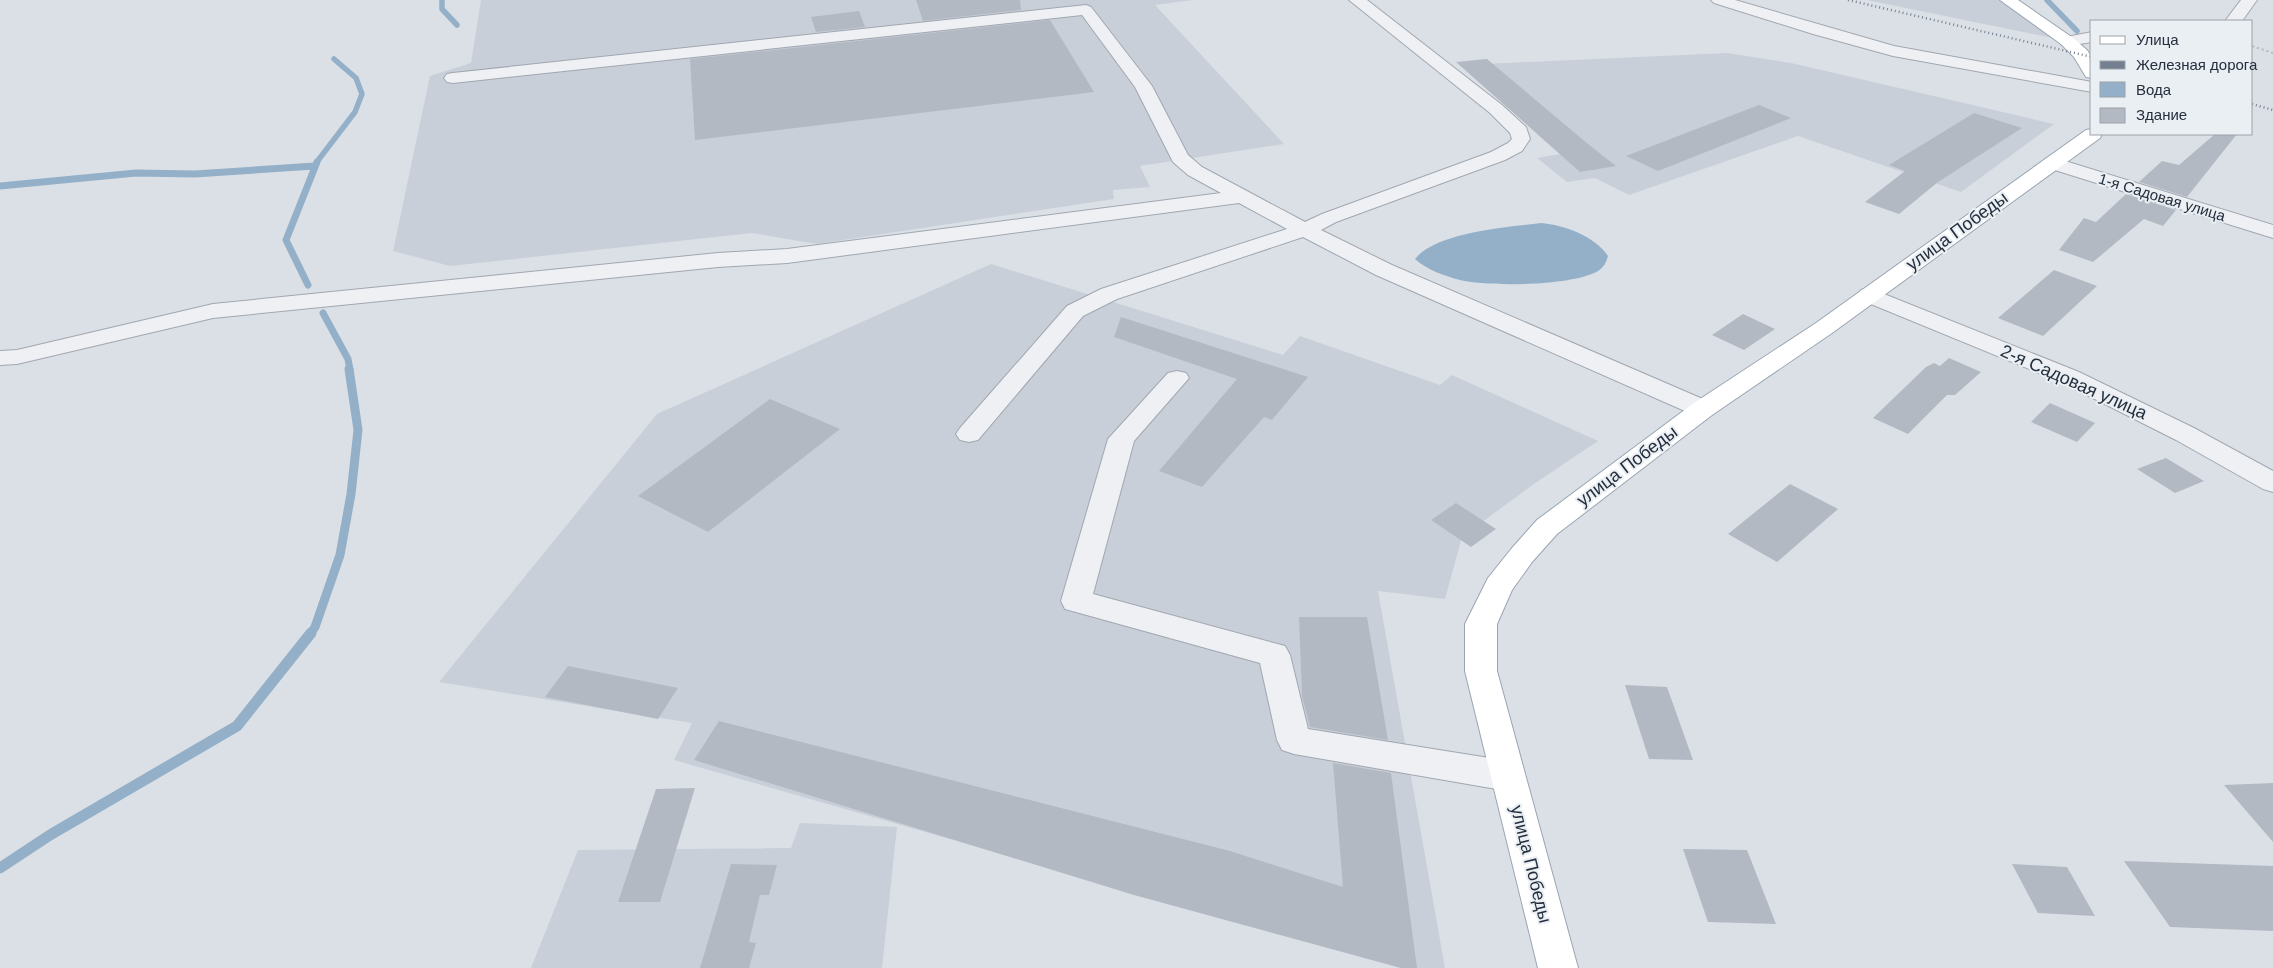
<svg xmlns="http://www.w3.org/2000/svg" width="2273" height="968" viewBox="0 0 2273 968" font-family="Arial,sans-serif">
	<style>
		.built { fill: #c9cfd8 }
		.water { fill: #94b0c8 }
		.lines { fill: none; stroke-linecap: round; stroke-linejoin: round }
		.stream-far3 { stroke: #94b0c8; stroke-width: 5.5 }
		.stream-far2 { stroke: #94b0c8; stroke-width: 7 }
		.stream-far1 { stroke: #94b0c8; stroke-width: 9 }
		.stream { stroke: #94b0c8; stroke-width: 11 }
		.building { fill: #b2b9c3 }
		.minor-casing { stroke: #a1a7b0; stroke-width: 2 }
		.major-casing { stroke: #9aa5b2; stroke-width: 2 }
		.path { stroke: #babec4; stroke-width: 2; stroke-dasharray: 2.5 2.5; stroke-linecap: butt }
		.minor { fill: #eef0f4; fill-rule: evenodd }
		.major { fill: #fff; fill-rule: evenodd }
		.rail { stroke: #748090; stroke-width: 2.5; stroke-dasharray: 1 3; stroke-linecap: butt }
		.labels { text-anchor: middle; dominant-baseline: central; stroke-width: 4; stroke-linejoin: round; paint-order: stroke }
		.far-street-label { font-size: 15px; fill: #252e3c; stroke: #eaeff4 }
		.street-label { font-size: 18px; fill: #252e3c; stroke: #eaeff4 }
	</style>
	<rect width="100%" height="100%" fill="#dbe0e6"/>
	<path class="built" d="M481,0H1193L1155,5L1284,144L1140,166L1150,187L1113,190L1114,199L817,244L752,233L450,266L393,251L430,76L471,63Z
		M1867,0H2003L2062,40Z
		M1727,53L1791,63L2054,124L1961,192L1798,136L1629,195L1595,178L1567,182L1537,158L1560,154L1461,65Z
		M991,264L1283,355L1300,336L1440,385L1452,375L1598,441L1531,486L1462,537L1445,599L1378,591L1445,968H1401L674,760L692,723L439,682L657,414Z
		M800,823L897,827L882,968H531L578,850L791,848Z"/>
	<path class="water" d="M1541,223C1564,225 1595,236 1608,256C1606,263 1604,267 1598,271C1573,286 1488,287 1460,280C1445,276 1427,270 1415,259C1436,232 1509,227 1541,223Z"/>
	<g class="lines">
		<path class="stream-far3" d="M442,0V9L457,25
			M2047,0L2077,31
			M316,163L355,112L362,94L356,78L334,59"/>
		<path class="stream-far2" d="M0,186L136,173L195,174L314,166
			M308,285L286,240L317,162
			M323,313L348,359L350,370"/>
		<path class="stream-far1" d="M310,634L315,627L340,555L351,494L358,430L349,369"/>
		<path class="stream" d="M0,868L50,835L237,726L311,633"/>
	</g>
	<path class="building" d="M916,0H1020L1021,10L923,21Z
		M859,11L865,27L816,32L811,17Z
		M1050,20L1094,92L695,140L690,59Z
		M1487,59L1588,144L1616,166L1580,172L1456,62Z
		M1759,105L1791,118L1658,171L1626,156Z
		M1974,113L2022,128L1938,182L1899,214L1865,202L1905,171L1889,165Z
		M2215,134H2237L2187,197L2139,182L2162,161L2179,165Z
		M2126,194L2176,210L2163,226L2144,219L2093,262L2059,250L2084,218L2096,222Z
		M2054,270L2097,286L2043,336L1998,318Z
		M1743,314L1775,329L1744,350L1712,335Z
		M1121,317L1308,377L1272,420L1264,417L1202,487L1159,471L1237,379L1114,337Z
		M1949,358L1981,372L1955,395H1947L1908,434L1873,418L1926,367L1934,363L1940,366Z
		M770,399L840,429L708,532L638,496Z
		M2050,403L2095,423L2077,442L2031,422Z
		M2166,458L2204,481L2175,493L2137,469Z
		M1790,484L1838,509L1777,562L1728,534Z
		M1456,503L1496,529L1471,547L1431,520Z
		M1299,617H1367L1388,740L1310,727L1302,696Z
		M568,666L678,688L658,719L545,697Z
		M1625,685L1667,687L1693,760L1649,759Z
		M719,721L1230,851L1343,887L1333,763L1391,773L1417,968H1401L1134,895L694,760Z
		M2273,783V842L2224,785Z
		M695,788L660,902H618L656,789Z
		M1683,849L1747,850L1776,924L1708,922Z
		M2124,861L2273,866V931L2170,927Z
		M731,864L777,865L769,895H760L749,942L756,943L749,968H700Z
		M2012,864L2067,867L2095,916L2038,913Z"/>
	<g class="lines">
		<g class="minor-casing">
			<path id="minor" d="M1349,0H1367L1502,105L1526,127L1530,139L1522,151L1505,160L1336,222L1321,230L1392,265L1712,403L1716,409L1712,415L1703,417L1694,415L1376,275L1303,237L1117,299L1083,316L978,440L969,442L960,440L956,434L960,428L1067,306L1101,289L1287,229L1239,203L787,263L718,267L213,318L17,364L0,365V351L17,350L213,304L718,253L787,249L1221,193L1188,175L1173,162L1135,87L1082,15L453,83L447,82L444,78L447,74L453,73L1086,5L1091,7L1152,86L1188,155L1202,167L1305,222L1322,214L1491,152L1508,143L1512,139L1510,133L1490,113Z
				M1711,0H1735L1894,46L2092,82V92L1893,56L1813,34L1714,3Z
				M2241,0H2257L2242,21H2225Z
				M2092,32V42L2067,46L2061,44L2059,41L2061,38Z
				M2052,157L2273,225V238L2045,167L2042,163L2045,159Z
				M1869,288L2079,372L2194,428L2273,471V492L2263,489L2176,440L2061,382L1861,300L1858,295L1861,290Z
				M1177,371L1186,373L1189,378L1134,441L1093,594L1285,646L1290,655L1308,729L1508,761L1520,766L1525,776L1520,786L1508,791L1294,754L1282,750L1277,740L1260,663L1065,609L1061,601L1108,439L1168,373Z"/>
		</g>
		<g class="major-casing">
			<path id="major" d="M2000,0H2018L2073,38L2087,50L2092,58V78L2086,77L2074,57L2061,44Z
				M2092,129V134H2102L2100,138L1832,333L1712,415L1557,534L1532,562L1512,590L1497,624V671L1578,968H1538L1465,671V624L1488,578L1512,548L1537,520L1694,403L1816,323L2086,130Z"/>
		</g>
		<path class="path" d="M2252,46L2273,53"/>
		<use href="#minor" class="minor"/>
		<use href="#major" class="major"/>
		<path class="rail" d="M1848,0L2092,57
			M2252,104L2273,110"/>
	</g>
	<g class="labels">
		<g class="far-street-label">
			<text transform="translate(2162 197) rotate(17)">1-я Садовая улица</text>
		</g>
		<g class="street-label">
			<text transform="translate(1957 231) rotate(-36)">улица Победы</text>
			<text transform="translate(2074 382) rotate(24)">2-я Садовая улица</text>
			<text transform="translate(1627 466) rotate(-37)">улица Победы</text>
			<text transform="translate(1531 864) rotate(76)">улица Победы</text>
		</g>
	</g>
	<rect x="2090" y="20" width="162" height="115" fill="#eaeff4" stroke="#9ba2aa"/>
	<rect x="2100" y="36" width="25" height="8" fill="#ffffff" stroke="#9ba2aa"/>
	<text x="2136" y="45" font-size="15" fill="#252e3c">Улица</text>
	<rect x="2100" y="61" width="25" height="8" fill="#748090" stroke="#9ba2aa"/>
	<text x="2136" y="70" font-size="15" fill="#252e3c">Железная дорога</text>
	<rect x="2100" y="82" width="25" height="15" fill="#94b0c8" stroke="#9ba2aa"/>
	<text x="2136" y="95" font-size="15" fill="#252e3c">Вода</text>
	<rect x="2100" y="108" width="25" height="15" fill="#b2b9c3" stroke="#9ba2aa"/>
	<text x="2136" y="120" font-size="15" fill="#252e3c">Здание</text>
</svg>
